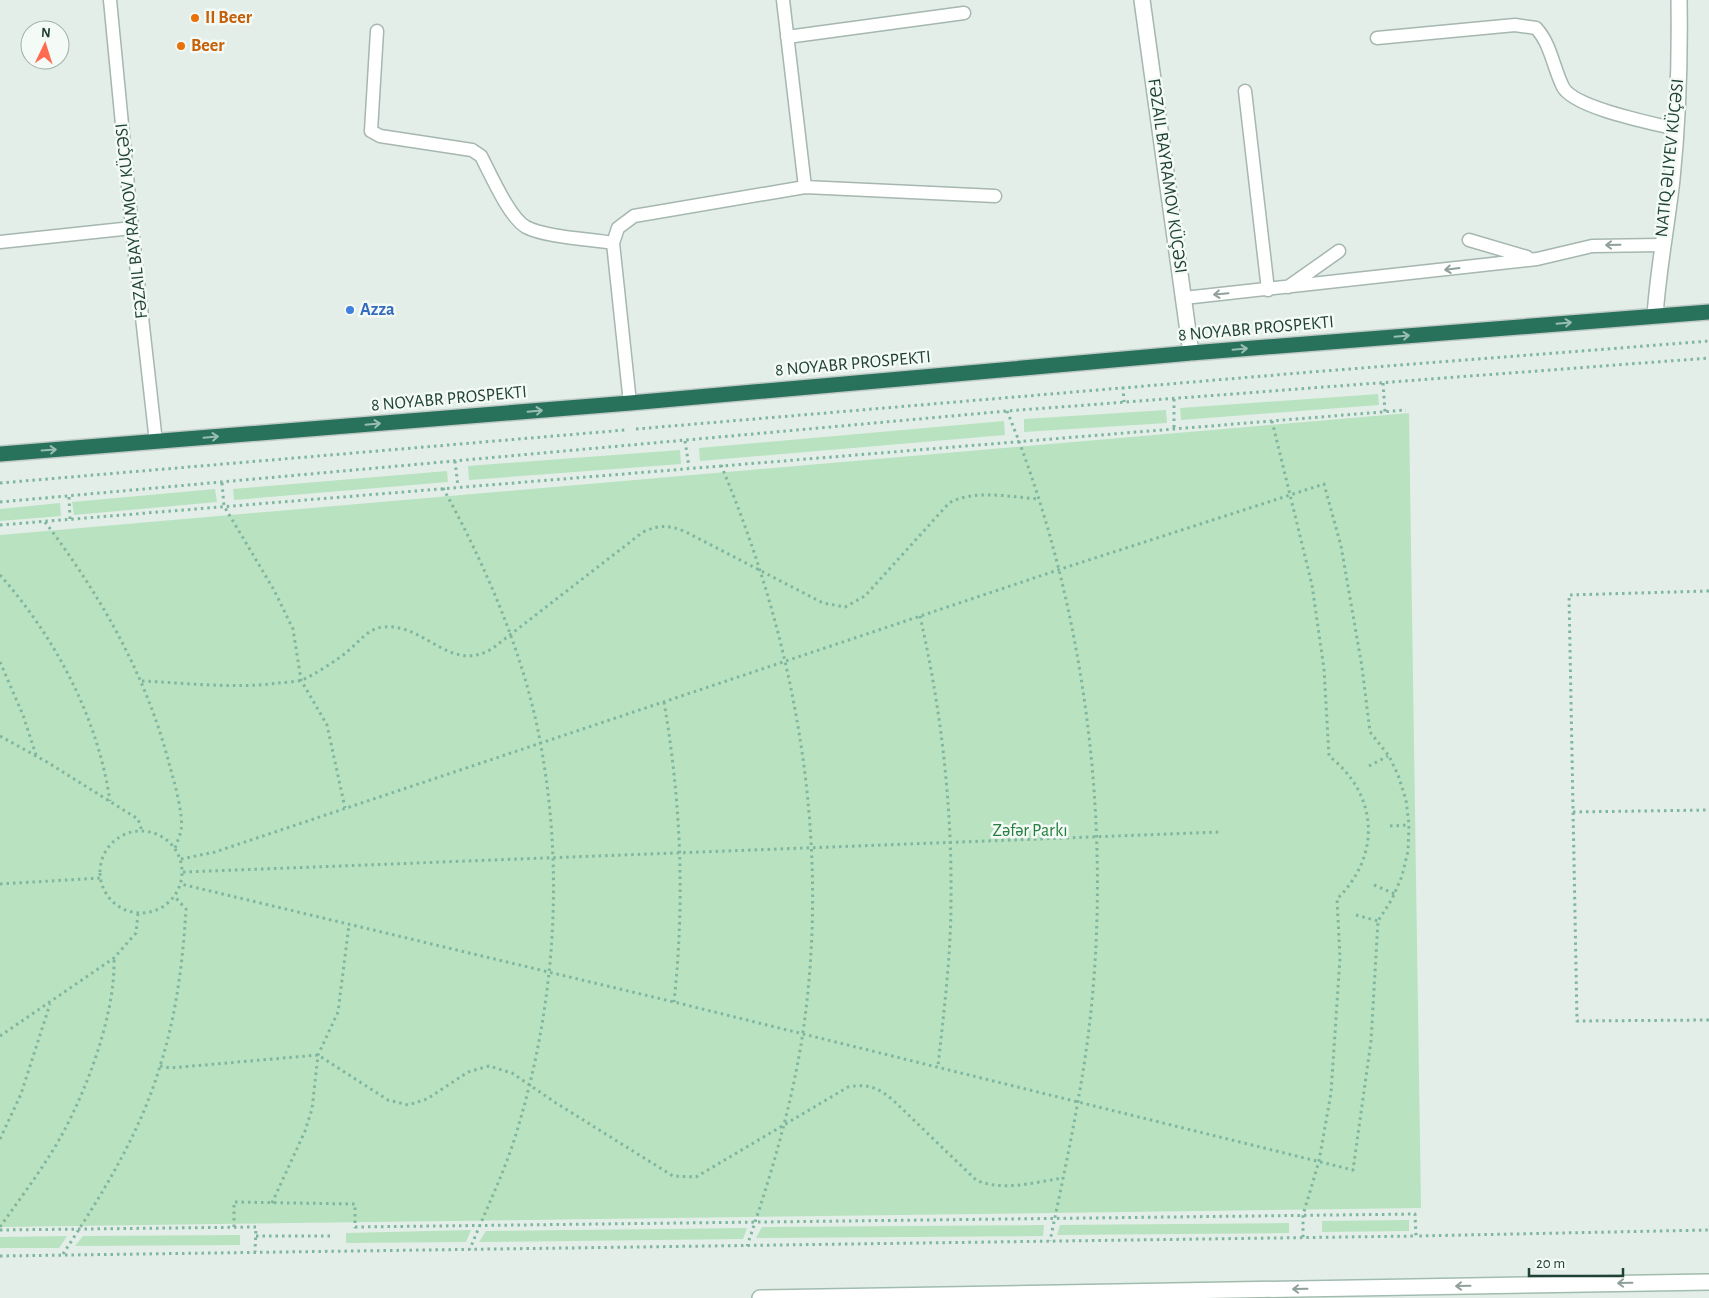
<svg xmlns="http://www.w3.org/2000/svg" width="1709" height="1298" viewBox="0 0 1709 1298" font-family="'Alegreya Sans',sans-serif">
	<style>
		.green { fill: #b9e2c0 }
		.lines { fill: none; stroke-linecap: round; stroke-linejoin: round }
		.lane-casing { stroke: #a5b7af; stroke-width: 15 }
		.street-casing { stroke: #a5b7af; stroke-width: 18 }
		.secondary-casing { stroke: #a0bcaf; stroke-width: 18 }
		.highway-casing { stroke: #c1cac7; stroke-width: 18 }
		.path { stroke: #7fb6a0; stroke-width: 3; stroke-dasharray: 2.5 4; stroke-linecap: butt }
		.lane { stroke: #fff; stroke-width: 12 }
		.street { stroke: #fff; stroke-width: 15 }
		.secondary { stroke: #fff; stroke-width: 15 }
		.highway { stroke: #28725c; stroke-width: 15 }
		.oneway { stroke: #90a09a }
		.oneway2 { stroke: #98bdb1 }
		.food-dot { fill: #e8710a; stroke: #f4faf6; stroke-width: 2 }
		.shop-dot { fill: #3f7fe0; stroke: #f4faf6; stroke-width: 2 }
		.labels { text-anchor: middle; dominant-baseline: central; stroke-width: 5; stroke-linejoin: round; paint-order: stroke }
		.food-label { font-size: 18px; font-weight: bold; fill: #c56008; stroke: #f4faf6; text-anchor: start }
		.street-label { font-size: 18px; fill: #204236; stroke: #f4faf6 }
		.shop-label { font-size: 18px; font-weight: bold; fill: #366cbe; stroke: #f4faf6; text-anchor: start }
		.park-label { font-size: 18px; fill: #257f3f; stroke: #f4faf6 }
	</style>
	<rect width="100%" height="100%" fill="#e3eee8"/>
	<path class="green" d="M1378,394L1379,405L1181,420L1180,408Z
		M1166,410L1167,423L1024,432V419Z
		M1409,413L1421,1208L0,1227V535Z
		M1004,421L1005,435L700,461L699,448Z
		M680,450L681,464L469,480L468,466Z
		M447,471L448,482L234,500L233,489Z
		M215,489L217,502L74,515L72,502Z
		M60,503L61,516L0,521V509Z
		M1409,1220V1231L1322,1232V1221Z
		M1289,1223V1233L1057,1235L1060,1225Z
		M1044,1225L1043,1236L756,1238L762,1227Z
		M747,1228L743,1239L479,1242L486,1231Z
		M471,1230L466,1242L346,1243V1233Z
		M240,1235V1245L75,1246L83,1236Z
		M67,1236L59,1248H0V1237Z"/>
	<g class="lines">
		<g class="lane-casing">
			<path id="lane" d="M110,0L132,228L156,442
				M783,0L805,187
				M377,31L371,131L380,136L472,150L481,156C491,175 509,217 526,227C545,237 590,239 613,243
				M787,37L964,13
				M1377,38L1515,25L1536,28C1551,44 1553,67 1563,87C1574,108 1652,123 1676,129
				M1245,91L1268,290
				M1469,240L1527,257
				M0,242L132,228
				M1288,287L1339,251
				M1184,298L1537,259L1592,246L1661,245
				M630,403L613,243L618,228L634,216L805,187L995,196"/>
		</g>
		<g class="street-casing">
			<path id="street" d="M1142,0L1191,353
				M1655,316C1658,270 1667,225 1672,179C1678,120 1680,60 1679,0"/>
		</g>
		<g class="secondary-casing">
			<path id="secondary" d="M760,1298L1709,1282"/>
		</g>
		<g class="highway-casing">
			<path id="highway" d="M0,454L630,403L1191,353L1709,312"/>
		</g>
		<path class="path" d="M1383,383L1385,412
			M1123,387L1124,402
			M1174,399V428
			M1007,411C1086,603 1114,831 1088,1037C1079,1105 1064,1174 1050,1241
			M1272,421L1312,585L1324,669L1329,756C1378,794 1382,855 1337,899L1340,958L1331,1093L1319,1161L1303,1215V1238
			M636,429L1311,372L1709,341
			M685,441L689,467
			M455,461L458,487
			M721,465C796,643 831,838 803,1032C792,1105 771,1176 747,1246
			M0,483L625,430
			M222,483L224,506L274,590L293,629L301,680L327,725L345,808
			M443,488C487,568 527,661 542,752C564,879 554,1011 516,1134C504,1174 485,1211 470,1249
			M69,497L70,519
			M0,502L1007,411L1709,358
			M45,522C101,596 147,676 170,767C174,780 184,817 181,830C180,836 177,842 175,848
			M0,525L1406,410
			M0,575C55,637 98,718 110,801
			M1709,591L1569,595L1577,1021L1709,1020
			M920,616C941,709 952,803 951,899C951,955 944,1011 938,1066
			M0,662L23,715L36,755
			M142,681C187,683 234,689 279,683C286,682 295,682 302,680C314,675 337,660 347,652C359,642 368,628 384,627C425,623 451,675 493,648L643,532C658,525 668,525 684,531L823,603L845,607L865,596L949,503C974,489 1011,497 1038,499
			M664,702C681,802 685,900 674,1002
			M0,736L47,762L138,819L142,831
			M1369,766L1388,756
			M1573,812L1709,810
			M1390,826L1409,825
			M100 872a41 41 0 1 1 82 0a41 41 0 1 1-82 0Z
			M181,859L215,852L1058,570L1324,484L1341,546L1362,667L1370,732L1389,756L1398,775L1406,800L1409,825L1408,851L1402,876L1392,899L1378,921L1371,1041L1353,1170L674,1002L181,884
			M183,872L1219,832
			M0,884L100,878
			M1374,885L1395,894
			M1356,915L1378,921
			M0,1036L114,958L136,933L138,913
			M160,1066L170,1068L318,1055L388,1100L408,1105L427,1099L468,1072L489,1066L512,1073L556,1103L673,1176L696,1177L848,1087C868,1083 879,1088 894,1101L976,1180C1003,1192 1035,1182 1063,1178
			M0,1139L21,1094L50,1004
			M272,1203L305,1131L312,1109L318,1055L338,1012L349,925
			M0,1227C16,1204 33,1182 48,1158C81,1108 116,1018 114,958
			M234,1227V1202L355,1204V1227L1415,1214L1416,1236L1709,1230
			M0,1230L256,1227L255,1252
			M256,1236H332
			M63,1254C101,1196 140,1134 160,1066C176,1017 183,961 186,909L175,897
			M0,1256L1416,1236"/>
		<use href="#lane" class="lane"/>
		<use href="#street" class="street"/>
		<use href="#secondary" class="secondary"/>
		<use href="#highway" class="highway"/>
	</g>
	<defs><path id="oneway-shaft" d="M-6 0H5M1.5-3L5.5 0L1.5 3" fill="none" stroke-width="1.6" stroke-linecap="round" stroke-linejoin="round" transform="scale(1.25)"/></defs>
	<g class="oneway">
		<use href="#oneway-shaft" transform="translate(1613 245) rotate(179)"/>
		<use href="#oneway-shaft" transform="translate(1452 269) rotate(173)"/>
		<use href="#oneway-shaft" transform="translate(1221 294) rotate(175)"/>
		<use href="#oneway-shaft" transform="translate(1625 1283) rotate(179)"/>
		<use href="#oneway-shaft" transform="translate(1463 1286) rotate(179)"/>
		<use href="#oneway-shaft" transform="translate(1300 1289) rotate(179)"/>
	</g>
	<g class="oneway2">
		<use href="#oneway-shaft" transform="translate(1564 323) rotate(-5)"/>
		<use href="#oneway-shaft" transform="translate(1402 336) rotate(-5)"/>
		<use href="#oneway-shaft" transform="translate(1240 349) rotate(-5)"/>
		<use href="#oneway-shaft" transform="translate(535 411) rotate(-5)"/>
		<use href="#oneway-shaft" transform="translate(373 424) rotate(-5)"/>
		<use href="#oneway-shaft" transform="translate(211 437) rotate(-5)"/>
		<use href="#oneway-shaft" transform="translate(49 450) rotate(-4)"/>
	</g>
	<g class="food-dot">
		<circle cx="195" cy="18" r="5"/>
		<circle cx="181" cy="46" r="5"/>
	</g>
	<circle class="shop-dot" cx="350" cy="310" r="5"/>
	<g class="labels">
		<g class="food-label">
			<text x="205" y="18">II Beer</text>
			<text x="191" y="46">Beer</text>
		</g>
		<g class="street-label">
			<text transform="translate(1670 158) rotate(-84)">NATIQ ƏLIYEV KÜÇƏSI</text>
			<text transform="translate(1167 176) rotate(82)">FƏZAIL BAYRAMOV KÜÇƏSI</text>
			<text transform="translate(132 221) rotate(-96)">FƏZAIL BAYRAMOV KÜÇƏSI</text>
			<text transform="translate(1256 329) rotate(-5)">8 NOYABR PROSPEKTI</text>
			<text transform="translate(853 364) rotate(-5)">8 NOYABR PROSPEKTI</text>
			<text transform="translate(449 399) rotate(-5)">8 NOYABR PROSPEKTI</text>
		</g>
		<g class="shop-label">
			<text x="360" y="310">Azza</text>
		</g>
		<g class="park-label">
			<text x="1030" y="831">Zəfər Parkı</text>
		</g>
	</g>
	<g transform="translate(45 45) rotate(4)"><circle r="24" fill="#f4faf6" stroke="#9fb0a9"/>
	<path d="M0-4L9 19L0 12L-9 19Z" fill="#ff6b50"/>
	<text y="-8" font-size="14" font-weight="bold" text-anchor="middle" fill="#204236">N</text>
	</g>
	<path d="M1529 1268v8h94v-8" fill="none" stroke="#204236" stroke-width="2.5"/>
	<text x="1536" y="1268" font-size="15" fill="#204236" stroke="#f4faf6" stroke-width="4" paint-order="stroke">20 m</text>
</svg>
